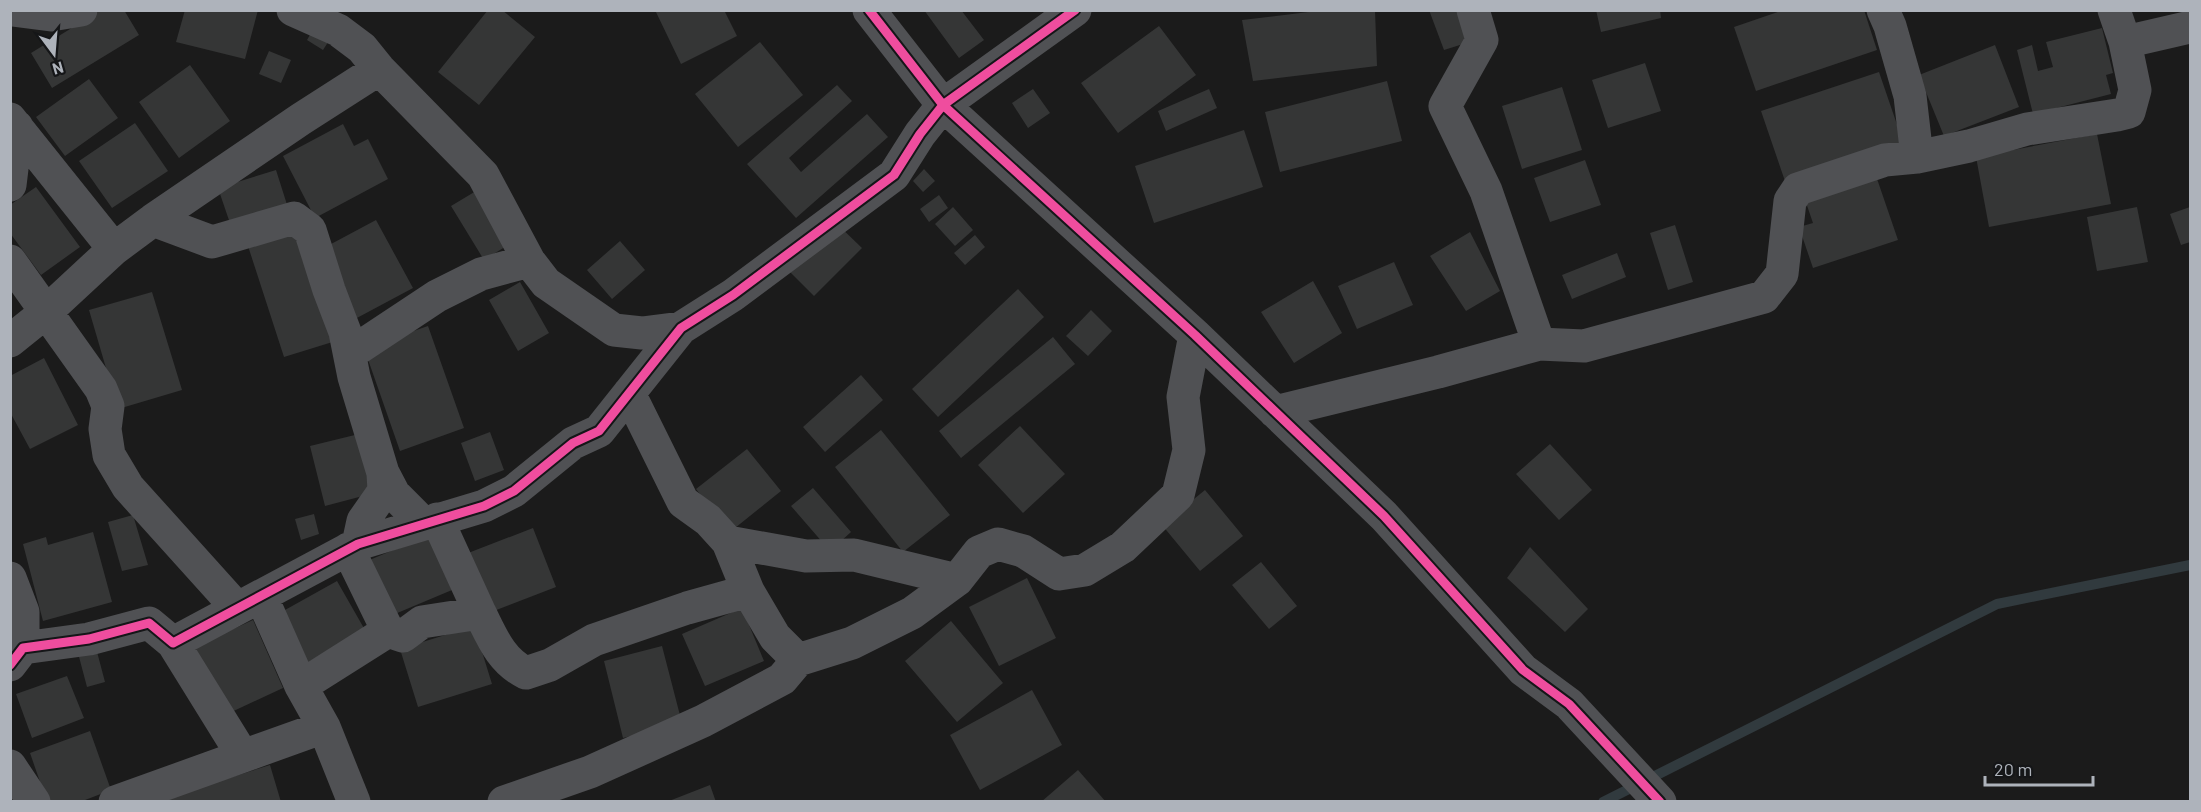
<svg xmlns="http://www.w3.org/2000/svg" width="2201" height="812" viewBox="0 0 2201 812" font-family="Barlow,sans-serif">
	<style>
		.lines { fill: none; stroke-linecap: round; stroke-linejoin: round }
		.stream { stroke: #313a3e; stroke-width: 10 }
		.building { fill: #353636 }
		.minor { stroke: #505154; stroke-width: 33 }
		.cycleway-casing { stroke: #151618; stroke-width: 13 }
		.cycleway { stroke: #ef4d9e; stroke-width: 9 }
	</style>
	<rect width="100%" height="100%" fill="#1b1b1b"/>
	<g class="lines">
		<path class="stream" d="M1603,802L1997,604L2190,565"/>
	</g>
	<path class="building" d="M101,10H124L139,35L52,88L31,53Z
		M185,10H258L245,59L176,42Z
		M488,10H502L535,37L479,105L438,72Z
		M655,10H724L737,36L681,64Z
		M924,10H961L984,40L959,58Z
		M1325,10H1375L1377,66L1253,81L1242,20Z
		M1429,10H1486L1495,34L1444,50Z
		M1596,10H1660L1661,18L1601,32Z
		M1784,10H1864L1877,50L1756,91L1734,27Z
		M315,26L332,36L323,50L307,40Z
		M1159,26L1196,75L1118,133L1081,83Z
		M2102,28L2113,73L2106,75L2111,94L2033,114L2017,50L2032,45L2038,71L2053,67L2046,42Z
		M760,42L803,95L738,147L695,94Z
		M1995,45L2019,107L1944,136L1919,75Z
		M269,51L291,60L281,83L259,74Z
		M1645,63L1661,111L1608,128L1592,80Z
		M190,65L230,121L179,158L139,102Z
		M1879,72L1904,145L1786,184L1761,111Z
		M89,79L118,118L65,156L36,117Z
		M1387,81L1402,141L1280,172L1265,112Z
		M837,85L852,101L789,158L801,172L867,114L888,137L796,218L747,164Z
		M1562,87L1582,150L1522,169L1502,106Z
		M1033,89L1050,113L1028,128L1012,103Z
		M1209,89L1217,108L1166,131L1158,111Z
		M135,123L168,171L112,208L79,161Z
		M343,124L354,146L368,139L388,179L315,218L283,156Z
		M1244,130L1263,187L1154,223L1135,166Z
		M2097,134L2111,204L1989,227L1976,157Z
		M1585,160L1601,205L1550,222L1534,178Z
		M924,169L935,181L923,192L913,181Z
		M276,170L290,214L233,232L218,188Z
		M1874,170L1898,240L1813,268L1799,227L1813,223L1803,194Z
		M36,187L80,247L41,275L10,233V205Z
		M476,191L508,245L484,260L451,206Z
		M939,195L948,208L929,222L920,209Z
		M953,207L973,230L955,246L935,224Z
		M2137,207L2148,262L2097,271L2087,217Z
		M2190,207V242L2181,245L2170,214Z
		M376,220L413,288L355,319L318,251Z
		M834,221L862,248L814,296L786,268Z
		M1675,225L1693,282L1668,290L1650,233Z
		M303,228L339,340L284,357L248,246Z
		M1470,232L1500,291L1466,311L1430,256Z
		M975,235L985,247L965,265L954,253Z
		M620,241L645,270L612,299L587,270Z
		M1617,253L1626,277L1572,299L1562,275Z
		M1394,262L1413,305L1357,329L1338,286Z
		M1313,281L1342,333L1294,363L1261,312Z
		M520,282L549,333L518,351L489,300Z
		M1018,289L1044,317L938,417L912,389Z
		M152,292L182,390L118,409L89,310Z
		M1091,310L1112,331L1088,356L1066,336Z
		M428,326L464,428L400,451L364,348Z
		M1053,337L1075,364L961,458L939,431Z
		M44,358L78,425L30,449L10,412V376Z
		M861,375L883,400L825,452L803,427Z
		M1020,426L1065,474L1023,513L978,465Z
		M881,430L950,515L903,552L835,467Z
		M490,432L504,470L475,481L461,443Z
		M363,433L378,492L325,506L310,446Z
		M1550,444L1592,490L1559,520L1516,474Z
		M747,449L781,491L730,532L696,489Z
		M813,488L851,532L830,551L791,506Z
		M1205,490L1243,536L1200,571L1162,525Z
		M314,514L319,534L301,540L295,519Z
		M133,515L148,565L122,571L108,522Z
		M533,528L556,587L486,614L463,555Z
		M93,532L112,602L43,621L23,544L46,537L48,545Z
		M429,535L452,590L383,619L360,564Z
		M1530,547L1588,609L1565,632L1507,578Z
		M1261,562L1297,606L1269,629L1232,585Z
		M1027,578L1056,638L999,666L969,607Z
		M337,581L365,630L305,664L276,615Z
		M742,608L764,661L705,686L682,634Z
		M253,620L283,688L225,715L194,647Z
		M951,621L1003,683L957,722L905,661Z
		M474,626L492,684L418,707L400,649Z
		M662,646L682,723L623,738L604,661Z
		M96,648L105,682L87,687L78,653Z
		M67,676L84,718L32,738L16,694Z
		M1032,690L1062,745L980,790L950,735Z
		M90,731L111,790L80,802H47L30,753Z
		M270,765L281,802H167L166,798Z
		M1078,770L1106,802H1041Z
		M710,785L716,802H669V801Z"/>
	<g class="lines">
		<path class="minor" d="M12,10L51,15L81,10
			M293,10L338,30L362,48L379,69L483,175L529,261L546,283L614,330L642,333L681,328
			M869,10L943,105L1195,335L1384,516L1523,670L1569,704L1660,802
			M1473,10L1482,40L1445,106L1486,191L1539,344
			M1883,10L1890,26L1910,96L1917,157
			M2114,10L2125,42
			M10,119L114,249
			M10,185L17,127
			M153,220L212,242L294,218L310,230L329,290L345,332L354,377L383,473L394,494L423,523
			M10,261L101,389L108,406L105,429L109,455L128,487L237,608
			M10,341L46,312L114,249L153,220L301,119L379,69
			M351,353L437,296L481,274L529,261
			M629,393L683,502L708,520L728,542L748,591L775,637L798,660
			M1275,412L1438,372L1539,344L1584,346L1764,297L1782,274L1790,201L1798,189L1885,160L1917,157L1969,146L2027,129L2117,115L2129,112L2135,90L2125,42L2190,27
			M437,519L480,613
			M728,542L806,556L854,555L957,580
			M358,544L363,521L384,491L383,473
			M348,549L388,631
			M10,578L23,612V648
			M262,598L301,686L324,727L354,802
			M173,643L243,756
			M10,665L23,648L89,639L149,623L173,643L358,544L484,506L514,491L573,443L599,431L681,328L733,295L894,175L920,134L943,105L1075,10
			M301,686L388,631L403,636L422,622L480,613C492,637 501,661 526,673L550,665L594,640L687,608L748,591
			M10,766L34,802
			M115,802L324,727
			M504,802L590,772L703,721L782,679L798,660L852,643L912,613L957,580L979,552L998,544L1023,551L1059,574L1085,570L1123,547L1178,495L1189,450L1183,397L1195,335"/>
		<g class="cycleway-casing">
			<path id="cycleway" d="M869,10L943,105L1195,335L1384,516L1523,670L1569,704L1660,802
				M10,665L23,648L89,639L149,623L173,643L358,544L484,506L514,491L573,443L599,431L681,328L733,295L894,175L920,134L943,105L1075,10"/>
		</g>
		<use href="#cycleway" class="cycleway"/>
	</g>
	<rect width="2201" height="812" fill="none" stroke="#aeb3bb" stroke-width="24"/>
	<g transform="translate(54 54) rotate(164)" stroke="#151618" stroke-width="4.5" paint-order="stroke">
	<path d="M0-4.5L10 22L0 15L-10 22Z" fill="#aeb3bb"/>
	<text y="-9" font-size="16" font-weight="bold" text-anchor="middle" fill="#aeb3bb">N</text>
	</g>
	<path d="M1985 776v9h108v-9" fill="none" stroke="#aeb3bb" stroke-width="3"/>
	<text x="1994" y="776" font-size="18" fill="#aeb3bb" stroke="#151618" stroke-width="4.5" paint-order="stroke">20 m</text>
</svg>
